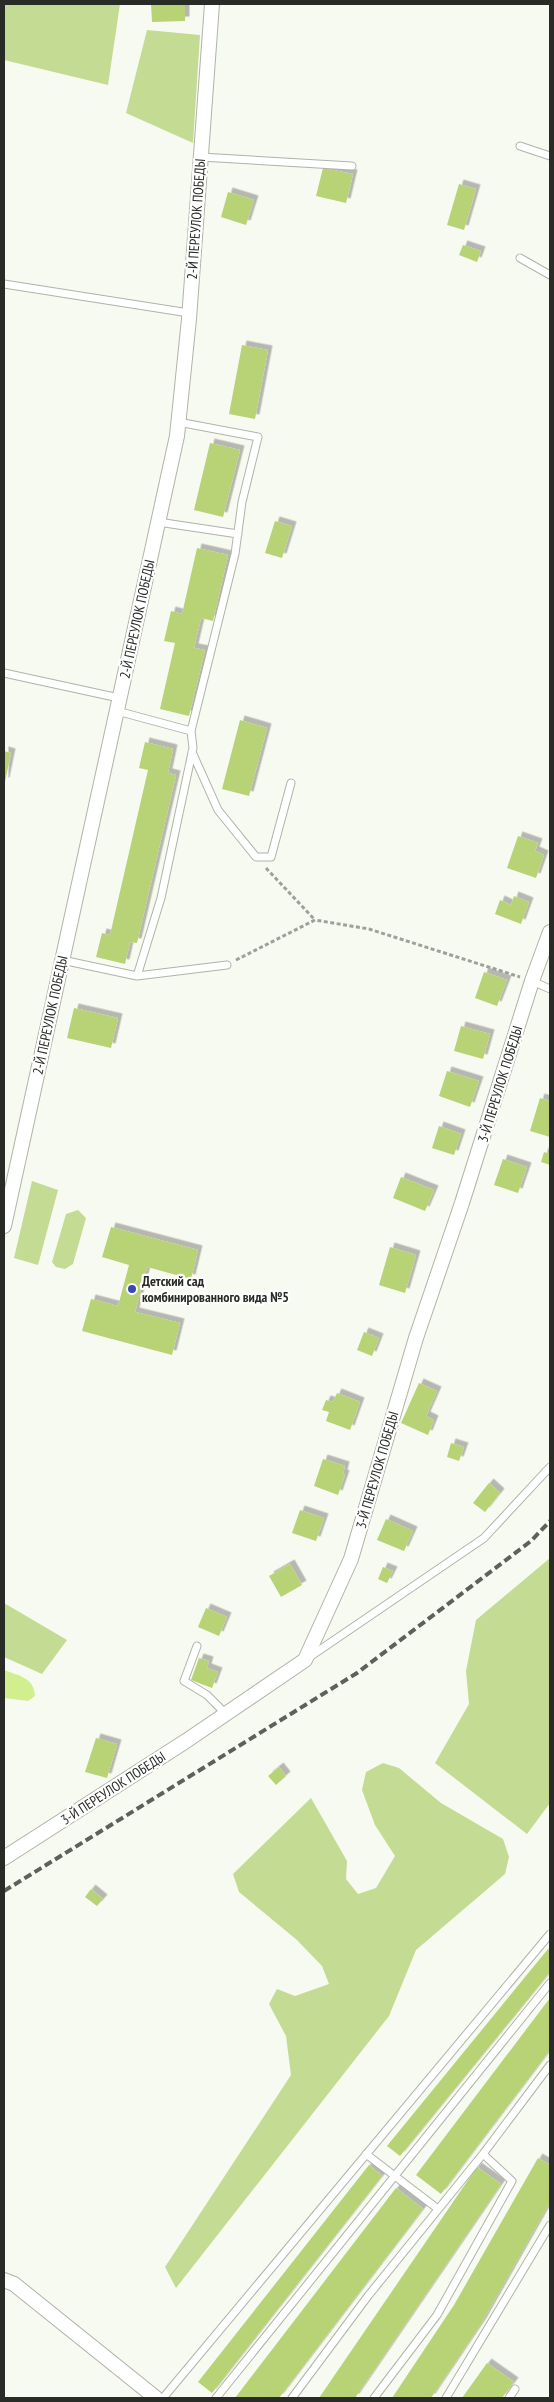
<svg xmlns="http://www.w3.org/2000/svg" width="554" height="2402" viewBox="0 0 554 2402" font-family="'PT Sans Narrow',sans-serif">
	<style>
		.green { fill: #c4db93 }
		.water { fill: #d2ef8f }
		.building { fill: #b7d375; filter: url(#shadow) }
		.lines { fill: none; stroke-linecap: round; stroke-linejoin: round }
		.service-casing { stroke: #afb3a9; stroke-width: 9 }
		.minor-casing { stroke: #afb3a9; stroke-width: 16 }
		.path { stroke: #9ea199; stroke-width: 3; stroke-dasharray: 4 2.5; stroke-linecap: butt }
		.service { stroke: #fff; stroke-width: 7 }
		.minor { stroke: #fff; stroke-width: 14 }
		.rail { stroke: #5e605b; stroke-width: 4; stroke-dasharray: 8 4; stroke-linecap: butt }
		.poi-dot { fill: #3a46b9; stroke: #fff; stroke-width: 2 }
		.labels { text-anchor: middle; dominant-baseline: central; stroke-width: 4.5; stroke-linejoin: round; paint-order: stroke }
		.street-label { font-size: 14px; fill: #292b27; stroke: #fff }
		.poi-label { font-size: 14px; font-weight: bold; fill: #292b27; stroke: #fff; text-anchor: start }
	</style>
	<defs>
		<filter id="shadow"><feDropShadow dx="4.5" dy="-4.5" stdDeviation="0" flood-color="#0004"/></filter>
	</defs>
	<rect width="100%" height="100%" fill="#f7faf0"/>
	<path class="green" d="M4,4H120L108,85L4,60Z
		M147,30L200,35L193,143L126,113Z
		M32,1181L58,1190L38,1265L14,1258Z
		M78,1210L86,1218L73,1264L65,1269L56,1267L52,1262L66,1214Z
		M550,1558V1803L527,1834L435,1763L469,1704L466,1671L476,1620Z
		M4,1603L67,1640L42,1674L4,1657Z
		M383,1763L399,1768L441,1803L503,1839L509,1857L505,1874L416,1950L389,2016L176,2288L165,2267L291,2075L286,2036L269,2004L277,1989L295,1996L329,1984L322,1966L297,1940L239,1892L233,1874L311,1798L347,1861L346,1879L358,1894L376,1888L395,1856L375,1825L362,1790L366,1772Z"/>
	<path class="water" d="M4,1670C19,1676 34,1677 35,1696L28,1701L4,1698Z"/>
	<path class="building" d="M151,4H185V21L152,22Z
		M323,168L353,174L346,203L316,196Z
		M459,184L476,189L464,230L447,225Z
		M228,192L254,200L246,225L221,217Z
		M463,245L481,251L477,262L459,255Z
		M242,345L268,350L255,419L229,414Z
		M210,443L240,450L223,517L194,510Z
		M275,521L292,526L282,558L265,553Z
		M197,548L228,555L213,621L201,618L194,648L205,650L189,716L160,709L175,643L164,641L171,611L182,614Z
		M240,720L267,728L249,796L222,789Z
		M145,742L173,749L168,773L176,775L137,943L130,942L125,964L96,957L102,933L110,935L148,770L139,768Z
		M4,751L11,753L5,782H4Z
		M518,836L538,843L535,851L544,855L536,878L507,868Z
		M514,896L529,902L521,924L495,914L500,900L511,905Z
		M484,972L507,980L497,1006L475,998Z
		M74,1008L118,1018L111,1048L67,1038Z
		M461,1026L490,1034L483,1059L454,1051Z
		M447,1071L479,1081L470,1107L439,1096Z
		M540,1098L550,1101V1137L530,1131Z
		M439,1126L461,1134L454,1155L432,1148Z
		M544,1152L550,1154V1165L541,1162Z
		M503,1159L527,1167L518,1193L494,1185Z
		M401,1177L434,1190L425,1211L393,1198Z
		M111,1227L198,1250L191,1279L147,1267L135,1312L180,1323L172,1355L82,1331L91,1299L118,1306L129,1265L102,1257Z
		M390,1247L416,1255L405,1293L379,1285Z
		M364,1332L379,1338L372,1356L357,1350Z
		M419,1383L437,1391L426,1416L434,1420L428,1435L401,1423Z
		M337,1393L360,1402L350,1430L326,1421L329,1412L322,1410L326,1400L333,1402Z
		M451,1443L464,1447L459,1461L447,1457Z
		M323,1459L345,1466L343,1474L345,1475L338,1495L314,1486Z
		M489,1483L500,1493L485,1512L473,1503Z
		M300,1510L324,1518L316,1541L292,1533Z
		M386,1519L413,1531L404,1551L377,1540Z
		M290,1564L302,1585L281,1597L269,1576Z
		M383,1567L393,1571L387,1583L378,1579Z
		M206,1608L227,1617L219,1636L198,1627Z
		M199,1658L209,1661L207,1668L218,1672L212,1688L191,1680Z
		M96,1738L117,1744L107,1778L85,1772Z
		M279,1767L286,1776L276,1785L268,1776Z
		M91,1889L103,1899L97,1906L85,1897Z
		M548,1949L550,1951V1972L400,2156L387,2146Z
		M550,1998V2050L441,2194L416,2175Z
		M538,2158L550,2165V2202L481,2324L431,2398H392L454,2305Z
		M369,2165L382,2176L212,2393L198,2382Z
		M477,2167L501,2184L355,2398H319Z
		M396,2188L423,2209L279,2398H235Z
		M487,2363L514,2382L502,2398H462Z"/>
	<g class="lines">
		<g class="service-casing">
			<path id="service" d="M520,146L550,156
				M201,157L352,166
				M520,258L550,275
				M4,284L189,313
				M178,422L258,437L242,502L235,554L191,731
				M158,522L238,534
				M4,673L119,698
				M117,711L191,731L193,748L161,898L137,976
				M192,752L218,810L256,857H271L291,783
				M62,960L137,976L227,965
				M532,981L550,989
				M197,1646L184,1681L207,1695L226,1714
				M308,1658L484,1538L550,1467
				M366,2154L438,2209
				M163,2398L550,1934
				M216,2398L550,1983
				M292,2398L368,2296L483,2154L550,2065
				M374,2398L437,2315L512,2181L483,2154
				M446,2398L550,2225
				M509,2398L515,2389"/>
		</g>
		<g class="minor-casing">
			<path id="minor" d="M4,1226L177,436L189,319L212,4
				M4,1858L186,1741L305,1660L351,1559L416,1338L462,1203L532,981L550,932
				M4,2280L14,2284L156,2398"/>
		</g>
		<path class="path" d="M266,868L315,920
			M236,960L315,920L369,929L520,977"/>
		<use href="#service" class="service"/>
		<use href="#minor" class="minor"/>
		<path class="rail" d="M4,1891L357,1673L531,1541L550,1521"/>
	</g>
	<circle class="poi-dot" cx="132" cy="1289" r="5"/>
	<g class="labels">
		<g class="street-label">
			<text transform="translate(196 219) rotate(-86)">2-Й ПЕРЕУЛОК ПОБЕДЫ</text>
			<text transform="translate(137 619) rotate(-78)">2-Й ПЕРЕУЛОК ПОБЕДЫ</text>
			<text transform="translate(50 1015) rotate(-78)">2-Й ПЕРЕУЛОК ПОБЕДЫ</text>
			<text transform="translate(500 1084) rotate(-73)">3-Й ПЕРЕУЛОК ПОБЕДЫ</text>
			<text transform="translate(377 1470) rotate(-74)">3-Й ПЕРЕУЛОК ПОБЕДЫ</text>
			<text transform="translate(113 1788) rotate(-33)">3-Й ПЕРЕУЛОК ПОБЕДЫ</text>
		</g>
		<g class="poi-label">
			<text x="142" y="1281">Детский сад<tspan x="142" dy="16">комбинированного вида №5</tspan></text>
		</g>
	</g>
	<rect width="554" height="2402" fill="none" stroke="#292b27" stroke-width="10"/>
</svg>
